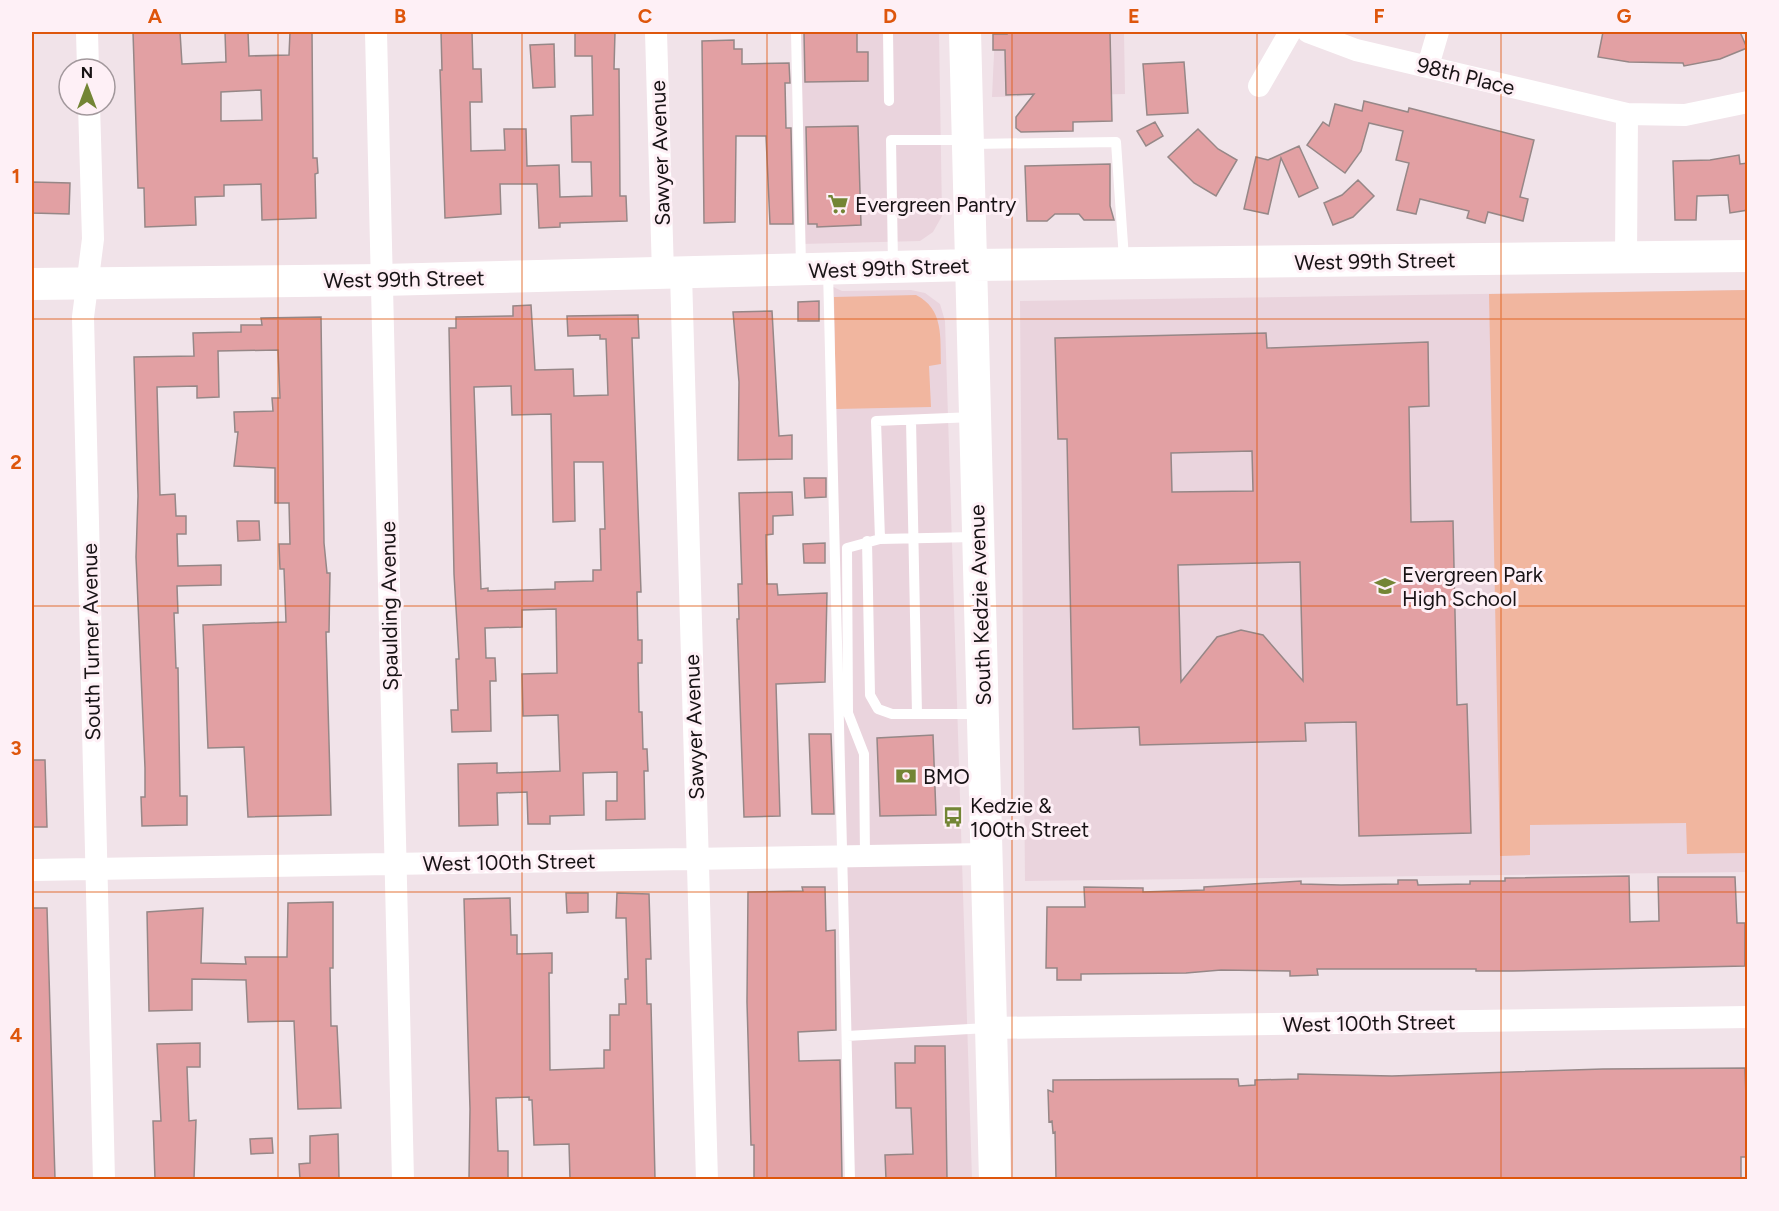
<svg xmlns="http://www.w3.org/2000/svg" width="1779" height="1211" viewBox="0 0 1779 1211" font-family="Figtree,sans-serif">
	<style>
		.built { fill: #ead4dd }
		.green { fill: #f1b69f }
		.building { fill: #e2a0a3; stroke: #968787; stroke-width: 1.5; fill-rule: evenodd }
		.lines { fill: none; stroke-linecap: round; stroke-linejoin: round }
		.lane { stroke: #fff; stroke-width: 10 }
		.street { stroke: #fff; stroke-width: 22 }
		.secondary { stroke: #fff; stroke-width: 32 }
		.grid { fill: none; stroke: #de560c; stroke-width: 1.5; stroke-opacity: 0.55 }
		.labels { text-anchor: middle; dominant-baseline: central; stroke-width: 6; stroke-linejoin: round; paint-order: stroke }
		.street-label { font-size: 21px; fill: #181315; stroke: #fef0f6 }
		.poi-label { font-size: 21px; fill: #181315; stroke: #fef0f6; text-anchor: start }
		.neatline { fill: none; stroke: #de560c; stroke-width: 2 }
		.grid-label { font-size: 20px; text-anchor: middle; font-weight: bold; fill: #de560c }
	</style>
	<rect width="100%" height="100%" fill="#f1e3e9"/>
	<path class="built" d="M796,32H939L942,216L933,232L920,241L801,244Z
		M995,32H1124L1125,94L992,97Z
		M829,285L842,291L911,290L925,293L940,304L945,321L972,1179H850Z
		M1747,290V872L1025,881L1020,301Z"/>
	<path class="green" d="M1747,290V853L1687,854L1686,823L1530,825V855L1500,856L1489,294Z
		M916,295C944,309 940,337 941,364L929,366L931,407L836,409L834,297Z"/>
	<path class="building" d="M133,32H180L182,64L226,62L225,32H248L249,56L289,55L290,32H312L313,158H317L318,173L315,174L316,218L262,220L261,184L224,185V196L195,197L196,225L145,227L144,188H138ZM261,90L262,120L221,121V92Z
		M441,32H472L473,69H481L482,102H470L471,151L505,150L504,129H526L527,166L559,165L560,197L592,196L591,162H572L571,116L593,115L592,56H575V32H615L614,69H619L620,196H626L627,221L560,223V227L539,228L537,184H500L501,214L445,218L440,70H442Z
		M804,32H857V52H868V81L805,82Z
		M1007,32H1110L1112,121L1073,122V131L1021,132L1016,128V117L1034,94L1006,95L1005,50H993V34H1007Z
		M1603,32H1740L1747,48L1720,59L1684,66L1683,63L1629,62L1598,57Z
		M734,40V49H742V64L789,63L790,83H785L786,128H791L793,224H770L766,136H736L735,222L704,223L702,41Z
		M554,44L555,87L533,88L530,45Z
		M1184,62L1188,113L1147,115L1143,64Z
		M1364,101L1408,112L1409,108L1534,140L1520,197L1528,199L1523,221L1488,212L1485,223L1467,218L1469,211L1420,199L1416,214L1397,210L1409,163L1396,160L1403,131L1369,123L1361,151L1345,173L1307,145L1323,122L1329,126L1335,104L1362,111Z
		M1155,122L1163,136L1146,146L1137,131Z
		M858,126L861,225L817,227V224H808L806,127Z
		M1198,129L1218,149L1237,160L1216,196L1194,183L1168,157Z
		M1299,146L1318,188L1299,197L1281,158L1268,214L1244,209L1256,157L1268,160Z
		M1739,155L1740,164L1748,163V210L1730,213L1728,195L1697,196L1696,220H1675L1673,161L1710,160Z
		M1110,164V206L1114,220H1084L1079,214H1055L1047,221H1027L1025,166Z
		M1358,180L1374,196L1353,217L1333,225L1324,203L1342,195Z
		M32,182L70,183L69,214L32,213Z
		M819,301V321H798V302Z
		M531,305L535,370L573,369L574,396L608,395L606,339H600V335L568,336L567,316L638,315L639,338H632L641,592H637L638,640H642V663H638L639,712H642L643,749H647L648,771H644L645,819L606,820V801H617V772L583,773L584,815L550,816V824H528L527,792L497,793L498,825L459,826L458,764L497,763V773L560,771L558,715L523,716L522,674L557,673L556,609L522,610V627L485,628L486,658H495L496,681H490L491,731L452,732L451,710H458L456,659H459L454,574L449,328H456V317L513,316V306ZM511,386L512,415L551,414L553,522L575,521L574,462H603L605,529H600L601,570H593V581L555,582V589L488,591V588L481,589L474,387Z
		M772,311L779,436L792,435V459L738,460L739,382L733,312Z
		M321,317L324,543L327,573H330L329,632H326L331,815L248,817L244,747L208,748L203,625L286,622L284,569H280L279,544H290L289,503H275V468L234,466L238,432H235L234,412L273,411L272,398H280L278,350L218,351L219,397L197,398V386L157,387L160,495L175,494L176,516H186V534H177L178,566L221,565V585L177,586L178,613H174L176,668H178L180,796H187V825L142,826L141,797H145V768L136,557L138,496L134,357L194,356L193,333L241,332V325H262L261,318Z
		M1266,333L1267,348L1428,342L1429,406L1409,407L1411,522L1453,521L1457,705L1467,704L1471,833L1359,836L1356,722L1305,723L1306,741L1140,745L1139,727L1073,729L1067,439H1058L1055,338ZM1252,451L1253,491L1172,492L1171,453ZM1300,562L1303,681L1263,635L1241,630L1217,637L1181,682L1178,565Z
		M804,478H826V497L805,498Z
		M792,492L793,515L773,516V534L766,535L767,584H777L778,595L827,593L825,682L776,684L780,816L744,817L737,619H739L738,584H742L739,493Z
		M237,521H259L260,540L238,541Z
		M825,543V563H804L803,544Z
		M809,734H831L834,814H812Z
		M933,735L936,815L880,816L877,738Z
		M32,760H45L47,827H32Z
		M1629,876L1630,922L1659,921L1658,877H1735L1737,923H1745V966L1512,971H1476V969H1317L1318,975L1290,976V971L1221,970L1186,973L1081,974V980H1057V968H1046L1047,907H1085L1084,887L1143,888V892L1204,890V887L1301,881V884L1341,885L1398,884V880H1417L1418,885L1470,884V881H1505V878Z
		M802,887H825L826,931L835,930L836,1030L798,1032L799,1061L840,1060L842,1179H754V1145H751L747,1002L748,892L803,891Z
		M566,893H588V912L567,913Z
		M617,893L649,894L651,959H646L647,1004H651L655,1179H570L569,1144L534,1145L532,1100H529V1097L496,1098L498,1151H508V1179H469L470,1109L464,899L510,898L511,935H517V954L552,953V973H549L550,1070L604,1068V1050H610V1015H619V1004H626L625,979H628L626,918H616Z
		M333,902V968H330L331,1026H337L341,1108L298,1109L294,1021L248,1022L246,980L192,979V1010L149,1011L147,912L203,908L201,963L246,964L245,957H287L288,903Z
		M32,908H47L55,1179H32Z
		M200,1043V1067H187L189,1121L196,1120L194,1179H155L153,1121H161L157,1044Z
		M915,1046H945L947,1179H886L885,1155L913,1154L911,1108H896L895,1063H915Z
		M1745,1068L1748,1157H1741V1179H1056L1055,1132L1053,1133L1052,1121L1049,1122L1048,1090L1053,1092V1080L1222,1079H1238L1239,1086L1255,1085V1080L1298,1079V1074L1392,1076L1603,1069Z
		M338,1134L339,1179H300L299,1164L310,1163V1136Z
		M272,1138L273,1153L251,1154L250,1139Z"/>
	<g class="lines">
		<path class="lane" d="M796,32L801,267
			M888,32L889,101
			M971,144L1116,142L1124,259
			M893,265L891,140H964
			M828,270L850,1180
			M911,420L917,714
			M880,539L876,421L974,417
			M867,541L870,695L878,709L892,714H980
			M865,856L864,754L848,713L847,548L880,539L975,537
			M847,1036L987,1028"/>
		<path class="street" d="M87,32L88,69
			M376,32L403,1180
			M656,32L663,274
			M1308,32L1356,50L1627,114L1685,115L1748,102
			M1428,66L1438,32
			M1259,86L1290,32
			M89,105L93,239L83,317L104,1180
			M1626,259L1627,114
			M681,274L707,1180
			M32,870L986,854
			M991,1028L1748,1017"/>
		<path class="secondary" d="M965,32L995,1180
			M32,284L382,280L971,265L1748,256"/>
	</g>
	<path class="grid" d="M278,32V1180M522,32V1180M767,32V1180M1012,32V1180M1257,32V1180M1501,32V1180M32,319H1748M32,606H1748M32,892H1748"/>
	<defs>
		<g id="supermarket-bare" transform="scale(1.62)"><path d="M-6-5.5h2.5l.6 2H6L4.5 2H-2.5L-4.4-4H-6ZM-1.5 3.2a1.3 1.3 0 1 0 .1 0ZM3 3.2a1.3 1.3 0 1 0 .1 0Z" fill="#738535" stroke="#fef0f6" stroke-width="2.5" paint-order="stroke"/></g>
		<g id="school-bare" transform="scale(1.62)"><path d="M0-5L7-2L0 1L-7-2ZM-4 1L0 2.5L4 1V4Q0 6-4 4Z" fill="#738535" stroke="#fef0f6" stroke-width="2.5" paint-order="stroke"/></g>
		<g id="bank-bare" transform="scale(1.62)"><path d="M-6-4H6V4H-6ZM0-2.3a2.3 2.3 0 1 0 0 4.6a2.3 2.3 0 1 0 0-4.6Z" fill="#738535" stroke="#fef0f6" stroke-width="2.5" paint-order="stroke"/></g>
		<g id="bus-bare" transform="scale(1.62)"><path d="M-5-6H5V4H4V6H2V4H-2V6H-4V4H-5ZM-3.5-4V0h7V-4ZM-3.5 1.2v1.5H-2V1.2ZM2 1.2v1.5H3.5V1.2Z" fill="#738535" stroke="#fef0f6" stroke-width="2.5" paint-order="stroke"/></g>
	</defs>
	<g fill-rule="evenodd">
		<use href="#supermarket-bare" x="838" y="204"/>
		<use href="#school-bare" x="1385" y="586"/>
		<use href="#bank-bare" x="906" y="776"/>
		<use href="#bus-bare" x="953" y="817"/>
	</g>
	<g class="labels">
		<g class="street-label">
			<text transform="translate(1466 76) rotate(14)">98th Place</text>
			<text transform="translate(660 153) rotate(-92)">Sawyer Avenue</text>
			<text transform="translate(1375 261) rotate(-1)">West 99th Street</text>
			<text transform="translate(889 268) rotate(-2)">West 99th Street</text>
			<text transform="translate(404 279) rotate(-1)">West 99th Street</text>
			<text transform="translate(980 605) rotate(-92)">South Kedzie Avenue</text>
			<text transform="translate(389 606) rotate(-91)">Spaulding Avenue</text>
			<text transform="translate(91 642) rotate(-91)">South Turner Avenue</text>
			<text transform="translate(694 727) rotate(-92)">Sawyer Avenue</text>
			<text transform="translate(509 862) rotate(-1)">West 100th Street</text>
			<text transform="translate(1369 1023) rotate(-1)">West 100th Street</text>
		</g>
		<g class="poi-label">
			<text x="855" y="204">Evergreen Pantry</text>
			<text x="1402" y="574">Evergreen Park<tspan x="1402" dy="24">High School</tspan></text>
			<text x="923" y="776">BMO</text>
			<text x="970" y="805">Kedzie &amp;<tspan x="970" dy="24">100th Street</tspan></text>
		</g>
	</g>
	<rect width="1779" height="1211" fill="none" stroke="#fef0f6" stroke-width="66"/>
	<g transform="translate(87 87)"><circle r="28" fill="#fef0f6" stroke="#a2989c" stroke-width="1.5"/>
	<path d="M0-4.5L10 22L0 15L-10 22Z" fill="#738535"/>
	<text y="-9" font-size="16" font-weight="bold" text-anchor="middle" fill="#181315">N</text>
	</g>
	<rect x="33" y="33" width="1713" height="1145" class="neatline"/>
	<g class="grid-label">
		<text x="155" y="23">A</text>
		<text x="400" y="23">B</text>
		<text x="645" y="23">C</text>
		<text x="890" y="23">D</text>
		<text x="1134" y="23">E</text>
		<text x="1379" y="23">F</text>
		<text x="1624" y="23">G</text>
		<text x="16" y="183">1</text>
		<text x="16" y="469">2</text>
		<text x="16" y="755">3</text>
		<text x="16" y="1042">4</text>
	</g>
</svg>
